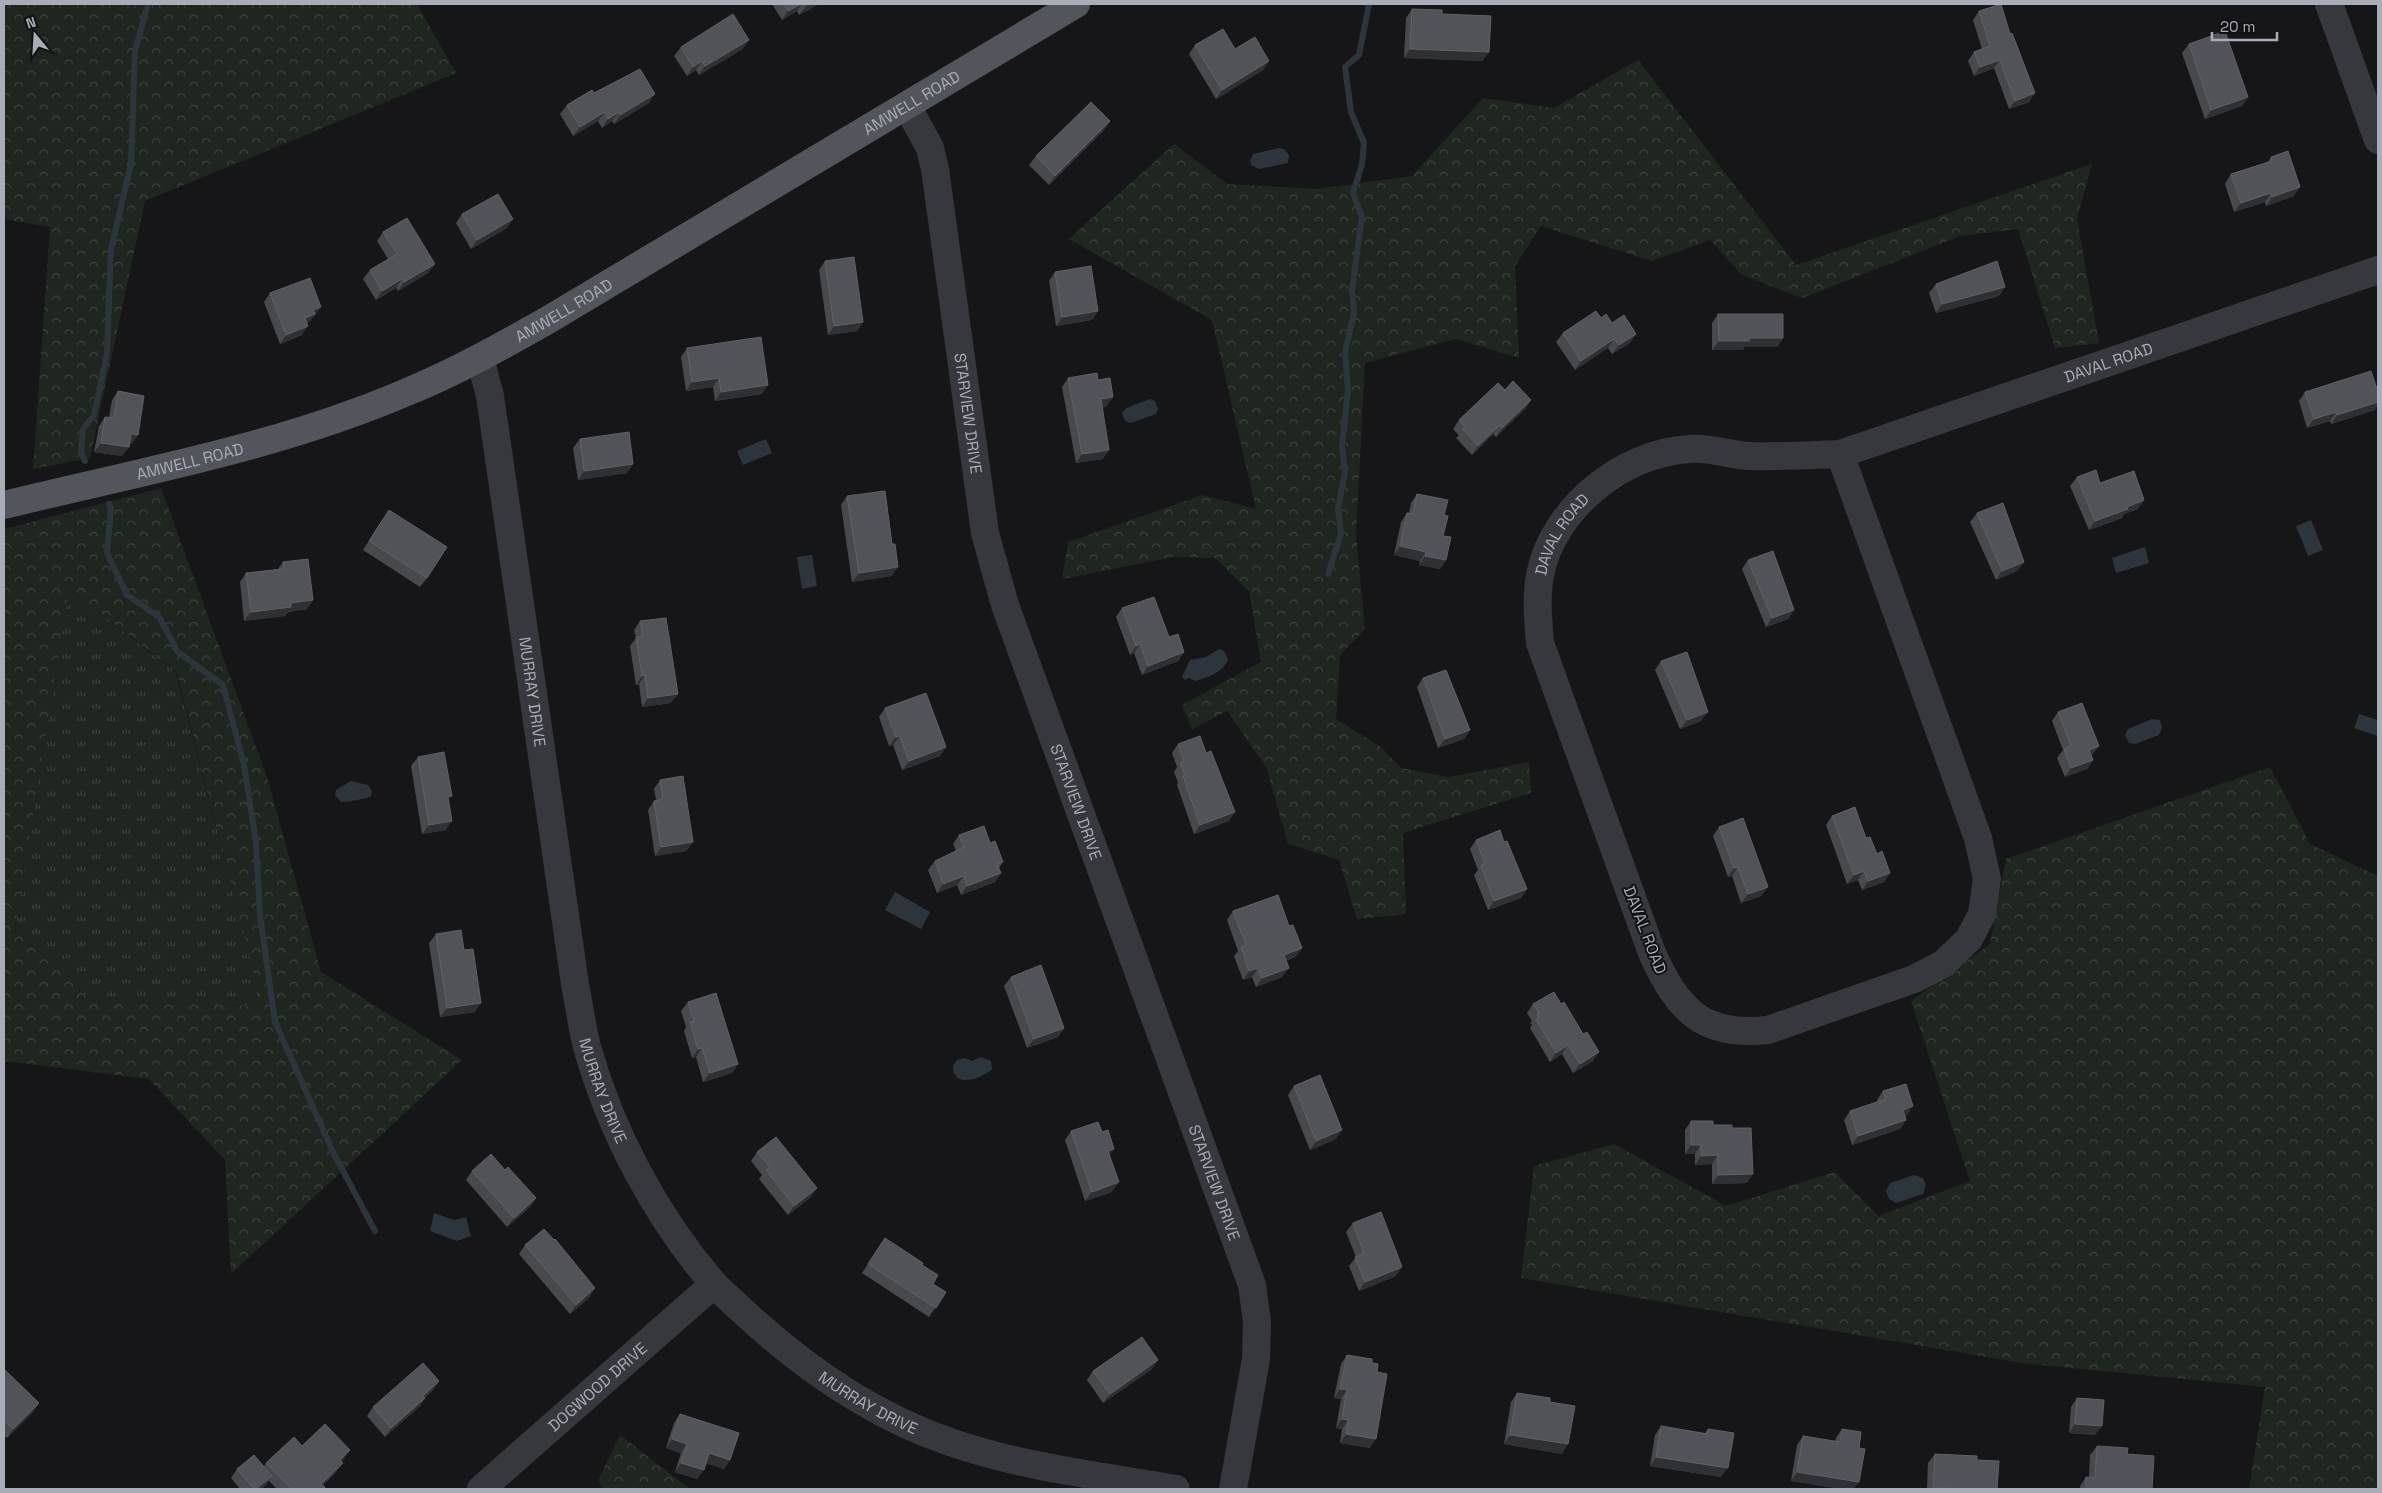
<svg xmlns="http://www.w3.org/2000/svg" width="2382" height="1493" viewBox="0 0 2382 1493" font-family="'Space Grotesk',sans-serif">
	<style>
		.grass { fill: url(#grass-tufts) }
		.forest { fill: url(#forest-crowns); fill-rule: evenodd }
		.water { fill: #2c353c }
		.lines { fill: none; stroke-linecap: round; stroke-linejoin: round }
		.stream { stroke: #2c353c; stroke-width: 6 }
		.minor { stroke: #37383d; stroke-width: 28 }
		.major { stroke: #53555c; stroke-width: 28 }
		.wall { fill: #47494d }
		.shaded-wall { fill: #2f3033 }
		.building { fill: #525359; stroke: #5f6168 }
		.labels { text-anchor: middle; dominant-baseline: central; stroke-width: 4; stroke-linejoin: round; paint-order: stroke }
		.street-label { font-size: 16px; fill: #a8adb8; stroke: #111113 }
	</style>
	<defs>
		<pattern id="grass-tufts" width="24" height="20" patternUnits="userSpaceOnUse" patternTransform="scale(1.25)"><rect width="24" height="20" fill="#1e261f"/><path d="M3 7l-1-3M5 7V3M7 7l1-3M15 17l-1-3M17 17v-4M19 17l1-3" fill="none" stroke="#3c433d"/></pattern>
		<pattern id="forest-crowns" width="20" height="18" patternUnits="userSpaceOnUse" patternTransform="scale(1.25)"><rect width="20" height="18" fill="#1e261f"/><path d="M2 6a3 3 0 1 1 6 0M12 15a3 3 0 1 1 6 0" fill="none" stroke="#3c433d"/></pattern>
	</defs>
	<rect width="100%" height="100%" fill="#161618"/>
	<path class="grass" d="M69,589L176,673L263,1006L92,1002L15,928Z"/>
	<path class="forest" d="M4,4H417L456,73L145,201L90,458L33,469L50,227L4,219Z
		M1638,60L1796,265L2092,164L2077,219L2099,343L2055,348L2018,229L1961,236L1802,298L1742,275L1710,240L1652,261L1541,226L1515,266L1519,358L1456,339L1365,363L1356,534L1365,629L1340,655L1336,719L1381,747L1401,768L1449,777L1529,762L1531,793L1403,833L1406,914L1357,919L1339,860L1288,844L1266,767L1227,711L1192,729L1182,705L1261,662L1249,591L1215,558L1173,557L1062,579L1068,542L1202,495L1256,509L1212,320L1069,239L1174,144L1227,184L1316,189L1412,176L1483,98L1554,108Z
		M161,488L267,777L321,972L462,1060L231,1274L225,1160L149,1079L4,1061V529ZM69,589L177,673L262,1006L92,1002L15,928Z
		M2270,767L2310,844L2378,876V1489H2249L2265,1387L2022,1363L1521,1278L1534,1166L1614,1144L1726,1206L1835,1172L1878,1216L1970,1181L1911,1001L1990,944L2006,859Z
		M620,1435L690,1489H603L598,1480Z"/>
	<path class="water" d="M1279,148L1284,149L1289,155L1288,163L1259,169L1251,165L1250,161L1253,154Z
		M1150,399L1155,401L1158,409L1156,414L1131,423L1125,421L1122,413L1126,408Z
		M766,439L772,453L743,465L737,451Z
		M2311,520L2323,550L2308,556L2296,526Z
		M2145,547L2149,563L2116,573L2112,558Z
		M812,555L817,586L802,589L797,557Z
		M1219,649L1224,651L1228,659C1223,673 1208,677 1195,681L1189,678L1185,680L1182,677L1190,660L1206,657Z
		M2359,714L2378,720V736L2354,728Z
		M2152,719L2160,720L2162,728L2159,735L2135,744L2129,743L2125,735L2128,729Z
		M351,781L368,785L372,791L371,796C366,799 347,802 341,802L335,795L336,790Z
		M895,892L930,912L921,929L885,910Z
		M981,1057L991,1061L992,1069C983,1078 952,1090 953,1066L957,1060L965,1058L972,1061Z
		M1914,1175L1923,1178L1926,1185L1923,1194L1896,1203L1889,1199L1886,1191L1890,1183Z
		M434,1213L455,1220L466,1217L471,1236L457,1241L430,1231Z"/>
	<g class="lines">
		<path class="stream" d="M85,461L81,452L83,429L94,415L107,353L111,249L131,164L135,51L148,4
			M109,504L111,508L107,553L127,595L159,617L178,652L223,685L244,765L256,843L260,915L275,1022L333,1152L375,1231
			M1328,574L1341,534L1338,509L1345,472L1342,447L1348,390L1345,352L1354,313L1352,290L1362,217L1353,193L1362,164L1364,143L1351,112L1345,67L1359,55L1369,4"/>
		<g class="minor">
			<path d="M2329,4L2378,140"/>
			<path id="s1" d="M907,106L930,148L935,169L985,533L1005,605L1252,1285L1257,1322L1256,1359L1233,1489"/>
			<path id="s2" d="M480,358L490,396L575,984C579,1005 582,1027 587,1047C611,1132 656,1217 714,1284C724,1295 737,1305 748,1316C807,1370 874,1416 950,1442C1022,1467 1101,1476 1176,1489"/>
			<path id="s3" d="M1840,454L1978,838L1987,879L1982,914L1969,939L1943,964L1914,979L1768,1030C1702,1037 1678,1010 1652,953L1540,643C1538,620 1536,597 1540,575C1553,508 1623,453 1689,449C1709,447 1730,455 1750,456C1780,457 1810,455 1840,454L2378,270"/>
			<path id="s4" d="M481,1489L714,1284"/>
		</g>
		<path class="major" id="s5" d="M4,505C139,472 279,447 407,392C456,372 502,346 548,320L1076,4"/>
	</g>
	<path class="wall" d="M772,4H819L799,15L797,11L782,20Z
		M1412,9L1442,14L1489,52L1482,61L1404,58L1406,18Z
		M1979,11L2029,102L2009,109L1994,68L1974,76L1968,61L1974,52L1982,49L1973,20Z
		M2189,44L2248,97L2242,106L2205,119L2182,53Z
		M1195,45L1235,49L1269,61L1263,70L1216,99L1189,54Z
		M681,47L743,49L699,75L696,70L687,76L674,56Z
		M594,93L649,103L614,124L612,121L602,128L598,121L573,136L560,114L567,105Z
		M1110,121L1104,130L1049,185L1029,165L1036,156Z
		M2271,157L2294,196L2266,206L2265,202L2234,212L2225,184L2231,174L2268,162Z
		M462,214L507,228L471,249L456,223Z
		M383,232L435,264L428,273L398,291L396,288L376,300L363,279L370,270L388,259L377,241Z
		M825,261L863,322L857,331L828,335L819,270Z
		M1055,272L1098,311L1092,320L1056,326L1049,281Z
		M1936,284L2005,287L1999,296L1936,313L1929,293Z
		M270,293L315,316L313,317L308,323H307L302,335L280,344L264,302Z
		M1718,314L1783,338L1777,347H1744L1743,350H1712V323Z
		M1601,318L1636,334L1630,343L1612,354L1608,348L1575,370L1556,342L1563,333Z
		M687,348L762,394L715,401L713,387L686,391L681,357Z
		M1068,378L1098,380L1107,406L1103,407V459L1076,463L1062,387Z
		M1505,390L1531,400L1525,409L1496,437L1493,434L1472,455L1456,438L1459,435L1453,429L1459,420Z
		M118,391L132,444H129V447L122,456L94,452L99,426L105,417H109L112,400Z
		M2305,392L2375,410L2331,424L2330,421L2307,428L2299,401Z
		M580,439L633,464L627,473L578,480L573,448Z
		M2077,477L2138,509L2124,514L2122,518L2089,530L2070,486Z
		M1417,494L1444,515L1443,536L1446,560L1440,569L1419,565L1420,561L1394,555L1401,522L1407,513H1409L1411,503Z
		M847,496L892,544V576L852,582L841,505Z
		M1977,513L2024,562L2017,571L1996,580L1970,522Z
		M383,519L427,578L420,587L363,550Z
		M1748,560L1794,610L1788,619L1766,627L1742,569Z
		M283,562L313,600L307,609L288,612L285,616L244,621L240,582L246,573L278,569Z
		M1122,608L1169,637L1184,652L1178,661L1142,675L1134,653L1130,655L1116,617Z
		M640,621L671,703L642,707L639,684L636,685L630,646L636,638L634,630Z
		M1661,661L1701,721L1680,729L1655,670Z
		M1423,678L1470,730L1464,739L1438,748L1417,687Z
		M885,708L946,747L940,756L902,770L893,745L889,746L879,717Z
		M2058,712L2099,746L2091,756L2093,760L2087,769L2065,777L2057,758L2063,750L2052,721Z
		M1178,744L1229,821L1194,834L1177,785L1178,783L1174,772L1177,767L1172,753Z
		M418,757L449,800L446,830L422,834L411,766Z
		M660,780L693,842L686,851L655,856L648,810L654,801L656,800L654,789Z
		M1832,816L1866,838L1890,873L1884,882L1862,890L1858,880L1847,884L1826,825Z
		M1719,827L1768,887L1761,896L1741,903L1732,876L1728,877L1713,836Z
		M959,835L990,843L1003,862L999,868L1001,873L995,882L961,895L957,885L937,893L928,870L935,861L956,851L953,844Z
		M1476,840L1527,889L1521,898L1488,910L1474,875L1478,870L1470,849Z
		M1233,911L1289,926L1302,948L1295,957L1286,961L1289,968L1282,977L1256,987L1252,977L1243,980L1234,956L1238,951L1227,920Z
		M436,934L464,950L475,1012L440,1017L429,943Z
		M1011,977L1064,1028L1058,1037L1027,1048L1004,986Z
		M688,1002L738,1064L732,1073L703,1082L696,1057L692,1058L684,1031L686,1027L681,1011Z
		M1533,1004L1593,1061L1573,1073L1562,1054L1550,1062L1530,1028L1532,1025L1530,1023L1532,1021L1527,1013Z
		M1294,1086L1336,1139L1310,1150L1288,1095Z
		M1883,1091L1907,1115L1905,1116L1906,1120L1900,1129L1852,1145L1844,1120L1850,1111L1877,1102V1100Z
		M1691,1121L1732,1128L1747,1183L1712,1184V1164L1695,1165V1154H1685V1130Z
		M1071,1131L1110,1156L1112,1192L1085,1201L1065,1140Z
		M757,1152L811,1197L788,1215L759,1179L762,1175L751,1161Z
		M505,1170L536,1198L530,1207L507,1227L466,1180L472,1171Z
		M1353,1223L1396,1276L1359,1291L1349,1266L1356,1257L1346,1232Z
		M885,1238L922,1265L933,1284L946,1292L929,1317L862,1273Z
		M525,1245L589,1298L570,1314L519,1254Z
		M1347,1355L1372,1363L1377,1372L1370,1448L1340,1443L1342,1429L1336,1428L1341,1399L1334,1398L1341,1364Z
		M4,1369L39,1403L33,1412L7,1438L4,1435Z
		M1152,1369L1103,1403L1087,1380L1093,1371Z
		M439,1381L433,1390L425,1398L419,1407L385,1437L367,1416L373,1407Z
		M1517,1393L1550,1402L1562,1454L1504,1444L1511,1402Z
		M2077,1398L2095,1435L2069,1433L2071,1407Z
		M680,1414L730,1460L724,1469L706,1463L697,1479L675,1472L681,1453L666,1448L674,1423Z
		M1661,1426L1705,1433L1708,1429L1721,1477L1650,1466L1655,1435Z
		M1842,1429L1859,1448L1854,1489H1842L1791,1481L1797,1445L1803,1436L1835,1442L1836,1438Z
		M302,1446L344,1459L341,1462L336,1472L323,1485L324,1489H277L269,1481L266,1485L261,1489H240L231,1478L237,1469L264,1466L266,1463Z
		M2097,1446L2127,1454L2152,1489H2080V1486L2086,1477H2089L2090,1455Z
		M1935,1454L1977,1460L1997,1489H1927L1928,1463Z"/>
	<path class="shaded-wall" d="M801,4H802L797,11L782,20L788,11Z
		M809,4H819L799,15L806,6Z
		M749,40L743,49L699,75L705,66Z
		M1410,49L1489,52L1482,61L1404,58Z
		M2000,60L1994,68L1974,76L1980,67Z
		M702,61L696,70L687,76L693,67Z
		M1269,61L1263,70L1216,99L1222,90Z
		M2035,93L2029,102L2009,109L2015,101Z
		M655,94L649,103L614,124L620,115Z
		M2248,97L2242,106L2205,119L2211,110Z
		M605,112L598,121L573,136L580,127Z
		M619,112L612,121L602,128L608,119Z
		M1110,121L1104,130L1049,185L1055,176Z
		M2300,187L2294,196L2266,206L2272,197Z
		M2271,193L2265,202L2234,212L2241,203Z
		M513,219L507,228L471,249L477,240Z
		M435,264L428,273L398,291L404,282Z
		M402,279L396,288L376,300L382,291Z
		M2005,287L1999,296L1936,313L1942,304Z
		M321,307L315,316L313,317L308,323L298,327L305,318L313,310Z
		M1098,311L1092,320L1056,326L1062,317Z
		M863,322L857,331L828,335L834,326Z
		M308,326L302,335L280,344L286,335Z
		M1636,334L1630,343L1612,354L1619,345Z
		M1749,338H1783L1777,347H1744L1743,350H1712L1719,341Z
		M1614,339L1608,348L1575,370L1581,361Z
		M719,378L713,387L686,391L692,382Z
		M768,385L762,394L715,401L721,392Z
		M1113,397L1107,406L1095,408L1101,399Z
		M1531,400L1525,409L1496,437L1502,428Z
		M2378,402V405L2375,410L2331,424L2337,415Z
		M2336,412L2330,421L2307,428L2314,419Z
		M1500,425L1493,434L1472,455L1478,446Z
		M131,434L138,435L132,444L125,443Z
		M101,443L129,447L122,456L94,452Z
		M1109,450L1103,459L1076,463L1082,454Z
		M633,464L627,473L578,480L584,471Z
		M2144,500L2138,509L2124,514L2122,518L2089,530L2095,521L2127,507Z
		M1400,546L1426,552L1420,561L1394,555Z
		M1425,556L1446,560L1440,569L1419,565Z
		M2024,562L2017,571L1996,580L2002,571Z
		M898,567L892,576L852,582L859,573Z
		M313,600L307,609L288,612L285,616L244,621L251,612L291,603Z
		M1794,610L1788,619L1766,627L1772,618Z
		M1140,644L1134,653L1130,655L1136,646Z
		M1184,652L1178,661L1142,675L1148,666Z
		M645,675L639,684L636,685L642,676Z
		M678,694L671,703L642,707L648,698Z
		M1708,712L1701,721L1680,729L1687,720Z
		M1470,730L1464,739L1438,748L1445,739Z
		M900,736L893,745L889,746L896,737Z
		M2099,746L2092,755L2083,759L2089,750Z
		M946,747L940,756L902,770L909,761Z
		M2093,760L2087,769L2065,777L2071,768Z
		M1235,812L1229,821L1194,834L1200,825Z
		M452,821L446,830L422,834L429,825Z
		M693,842L686,851L655,856L661,847Z
		M1738,867L1732,876L1728,877L1734,868Z
		M1864,871L1858,880L1847,884L1854,875Z
		M1001,873L995,882L961,895L967,886Z
		M1890,873L1884,882L1862,890L1868,881Z
		M964,876L957,885L937,893L943,884Z
		M1768,887L1761,896L1741,903L1748,894Z
		M1527,889L1521,898L1488,910L1494,901Z
		M1302,948L1295,957L1277,964L1284,955Z
		M1258,968L1252,977L1243,980L1249,971Z
		M1289,968L1282,977L1256,987L1262,978Z
		M481,1003L475,1012L440,1017L447,1008Z
		M1064,1028L1058,1037L1027,1048L1034,1039Z
		M1568,1045L1562,1054L1550,1062L1556,1053Z
		M702,1048L696,1057L692,1058L698,1049Z
		M1599,1052L1593,1061L1573,1073L1580,1064Z
		M738,1064L732,1073L703,1082L710,1073Z
		M1913,1106L1907,1115L1897,1119L1903,1110Z
		M1906,1120L1900,1129L1852,1145L1858,1136Z
		M1342,1130L1336,1139L1310,1150L1316,1141Z
		M1691,1145H1701L1695,1154H1685Z
		M1114,1149L1108,1158V1151Z
		M1718,1155L1712,1164L1695,1165L1701,1156Z
		M1753,1174L1747,1183L1712,1184L1718,1175Z
		M1119,1182L1112,1192L1085,1201L1092,1192Z
		M817,1188L811,1197L788,1215L794,1206Z
		M536,1198L530,1207L507,1227L514,1218Z
		M1402,1267L1396,1276L1359,1291L1365,1282Z
		M595,1288L589,1298L570,1314L576,1305Z
		M1158,1360L1152,1369L1103,1403L1110,1394Z
		M439,1381L433,1390L417,1405L423,1396Z
		M1340,1389L1347,1390L1341,1399L1334,1398Z
		M425,1398L419,1407L385,1437L391,1428Z
		M39,1403L33,1412L7,1438L13,1429Z
		M1342,1419L1348,1420L1342,1429L1336,1428Z
		M2075,1424L2102,1426L2095,1435L2069,1433Z
		M1346,1434L1376,1439L1370,1448L1340,1443Z
		M1510,1435L1568,1444L1562,1454L1504,1444Z
		M672,1439L687,1444L681,1453L666,1448Z
		M350,1450L344,1459L334,1470L340,1460Z
		M709,1453L730,1460L724,1469L702,1462Z
		M1656,1457L1728,1468L1721,1477L1650,1466Z
		M343,1463L336,1472L319,1489L321,1484Z
		M681,1463L704,1470L697,1479L675,1472Z
		M1797,1472L1859,1482L1854,1489H1842L1791,1481Z
		M272,1476L266,1485L261,1489H256Z
		M1933,1488L1997,1489H1932Z"/>
	<path class="building" d="M784,4H801L788,11Z
		M2001,4L2010,34L2012,33L2035,93L2015,101L2000,60L1980,67L1974,52L1990,46L1979,11Z
		M1412,9L1442,10V14L1491,16L1489,52L1410,49Z
		M733,14L749,40L705,66L702,61L693,67L681,47Z
		M1223,29L1235,49L1255,37L1269,61L1222,90L1195,45Z
		M2225,31L2248,97L2211,110L2189,44Z
		M640,69L655,94L620,115L619,112L608,119L605,112L580,127L567,105L592,90L594,93Z
		M1091,102L1110,121L1055,176L1036,156Z
		M2288,151L2300,187L2272,197L2271,193L2241,203L2231,174L2272,161L2271,157Z
		M498,194L513,219L477,240L462,214Z
		M407,218L435,264L404,282L402,279L382,291L370,270L397,254L383,232Z
		M854,257L863,322L834,326L825,261Z
		M1997,261L2005,287L1942,304L1936,284Z
		M1091,266L1098,311L1062,317L1055,272Z
		M310,278L321,307L313,310L315,314L305,318L308,326L286,335L270,293Z
		M1596,311L1601,318L1606,314L1612,323L1624,315L1636,334L1619,345L1614,339L1581,361L1563,333Z
		M1718,314H1783V338H1749V341H1719Z
		M761,337L768,385L721,392L719,378L692,382L687,348Z
		M2371,371L2378,392V402L2337,415L2336,412L2314,419L2305,392Z
		M1097,373L1098,380L1110,378L1113,397L1101,399L1109,450L1082,454L1068,378Z
		M1513,381L1531,400L1502,428L1500,425L1478,446L1463,429L1465,427L1459,420L1498,383L1505,390Z
		M118,391L144,396L138,435L131,434L129,447L101,443L105,417L114,418Z
		M629,432L633,464L584,471L580,439Z
		M2096,470L2100,483L2134,471L2144,500L2127,507L2128,509L2095,521L2077,477Z
		M885,491L892,544H895L898,567L859,573L847,496Z
		M1417,494L1448,500L1444,515L1448,516L1443,536L1451,537L1446,560L1425,556L1426,552L1400,546L1407,513L1413,514Z
		M2003,503L2024,562L2002,571L1977,513Z
		M389,510L447,547L427,578L369,541Z
		M1773,551L1794,610L1772,618L1748,560Z
		M308,559L313,600L291,603V607L251,612L246,573L284,569L283,562Z
		M1154,597L1169,637L1178,634L1184,652L1148,666L1140,644L1136,646L1122,608Z
		M666,618L678,694L648,698L645,675L642,676L636,637L643,636L640,621Z
		M1687,652L1708,712L1687,720L1661,661Z
		M1446,670L1470,730L1445,739L1423,678Z
		M926,693L946,747L909,761L900,736L896,737L885,708Z
		M2082,703L2099,746L2089,750L2093,760L2071,768L2064,749L2071,746L2058,712Z
		M1200,736L1206,753L1211,751L1235,812L1200,825L1183,776L1185,775L1180,763L1184,761L1178,744Z
		M444,752L452,796L448,797L452,821L429,825L418,757Z
		M683,776L693,842L661,847L654,801L663,799L660,780Z
		M1855,807L1866,838L1870,837L1877,854L1882,851L1890,873L1868,881L1864,871L1854,875L1832,816Z
		M1743,818L1768,887L1748,894L1738,867L1734,868L1719,827Z
		M984,826L990,843L995,841L1003,862L997,864L1001,873L967,886L964,876L943,884L935,861L964,847L959,835Z
		M1500,830L1504,842L1507,841L1527,889L1494,901L1481,866L1485,864L1476,840Z
		M1278,895L1289,926L1293,925L1302,948L1284,955L1289,968L1262,978L1258,968L1249,971L1241,947L1246,945L1233,911Z
		M461,930L464,950L473,949L481,1003L447,1008L436,934Z
		M1041,965L1064,1028L1034,1039L1011,977Z
		M1554,992L1561,1004L1564,1002L1583,1034L1587,1032L1599,1052L1580,1064L1568,1045L1556,1053L1536,1019L1539,1018L1537,1014L1539,1013L1533,1004Z
		M716,993L738,1064L710,1073L702,1048L698,1049L690,1022L694,1021L688,1002Z
		M1320,1075L1342,1130L1316,1141L1294,1086Z
		M1906,1084L1913,1106L1903,1110L1906,1120L1858,1136L1850,1111L1886,1099L1883,1091Z
		M1691,1121H1713V1125H1732V1128H1751L1753,1174L1718,1175V1155L1701,1156V1145H1691Z
		M1098,1122L1102,1132L1108,1130L1114,1149L1108,1151L1119,1182L1092,1192L1071,1131Z
		M776,1137L817,1188L794,1206L766,1170L770,1167L757,1152Z
		M491,1154L505,1170L508,1167L536,1198L514,1218L472,1171Z
		M1381,1212L1402,1267L1365,1282L1355,1257L1364,1253L1353,1223Z
		M544,1229L554,1240L555,1239L595,1288L576,1305L525,1245Z
		M885,1238L923,1263L922,1265L938,1275L933,1284L946,1292L936,1308L868,1264Z
		M1142,1337L1158,1360L1110,1394L1093,1371Z
		M1347,1355L1372,1359V1363L1378,1364L1377,1372L1387,1374L1376,1439L1346,1434L1348,1420L1342,1419L1347,1390L1340,1389Z
		M423,1363L439,1381L423,1396L425,1398L391,1428L373,1407Z
		M4,1369L39,1403L13,1429L4,1420V1416L5,1414L4,1413Z
		M1517,1393L1550,1398V1402L1575,1406L1568,1444L1510,1435Z
		M2077,1398L2104,1400L2102,1426L2075,1424Z
		M680,1414L739,1433L730,1460L709,1453L704,1470L681,1463L687,1444L672,1439Z
		M325,1424L350,1450L340,1460L343,1463L321,1484L325,1487L323,1489H292L266,1463L294,1437L302,1446Z
		M1661,1426L1707,1434L1708,1429L1734,1433L1728,1468L1656,1457Z
		M1842,1429L1861,1432L1859,1448L1865,1449L1859,1482L1797,1472L1803,1436L1840,1442Z
		M2097,1446L2128,1448L2127,1454L2154,1456L2152,1489H2086V1477L2095,1478Z
		M1935,1454L1977,1456V1460L1999,1461L1997,1489L1933,1488Z
		M254,1455L272,1476L256,1489H254L237,1469Z"/>
	<g class="labels">
		<g class="street-label">
			<text stroke="none"><textPath href="#s5" startOffset="1001">AMWELL ROAD</textPath></text>
			<text stroke="none"><textPath href="#s5" startOffset="596">AMWELL ROAD</textPath></text>
			<text stroke="none"><textPath href="#s3" startOffset="1931">DAVAL ROAD</textPath></text>
			<text stroke="none"><textPath href="#s1" startOffset="316">STARVIEW DRIVE</textPath></text>
			<text stroke="none"><textPath href="#s5" startOffset="191">AMWELL ROAD</textPath></text>
			<text stroke="none"><textPath href="#s3" startOffset="1334">DAVAL ROAD</textPath></text>
			<text stroke="none"><textPath href="#s2" startOffset="338">MURRAY DRIVE</textPath></text>
			<text stroke="none"><textPath href="#s1" startOffset="721">STARVIEW DRIVE</textPath></text>
			<text transform="translate(1645 930) rotate(69)">DAVAL ROAD</text>
			<text stroke="none"><textPath href="#s2" startOffset="744">MURRAY DRIVE</textPath></text>
			<text stroke="none"><textPath href="#s1" startOffset="1126">STARVIEW DRIVE</textPath></text>
			<text stroke="none"><textPath href="#s4" startOffset="155">DOGWOOD DRIVE</textPath></text>
			<text stroke="none"><textPath href="#s2" startOffset="1164">MURRAY DRIVE</textPath></text>
		</g>
	</g>
	<rect width="2382" height="1493" fill="none" stroke="#a8adb8" stroke-width="10"/>
	<g transform="translate(35 35) rotate(342)" stroke="#111113" stroke-width="4" paint-order="stroke">
	<path d="M0-4L9 19L0 12L-9 19Z" fill="#a8adb8"/>
	<text y="-8" font-size="14" font-weight="bold" text-anchor="middle" fill="#a8adb8">N</text>
	</g>
	<path d="M2212 32v8h65v-8" fill="none" stroke="#a8adb8" stroke-width="2.5"/>
	<text x="2220" y="32" font-size="15" fill="#a8adb8" stroke="#111113" stroke-width="4" paint-order="stroke">20 m</text>
</svg>
